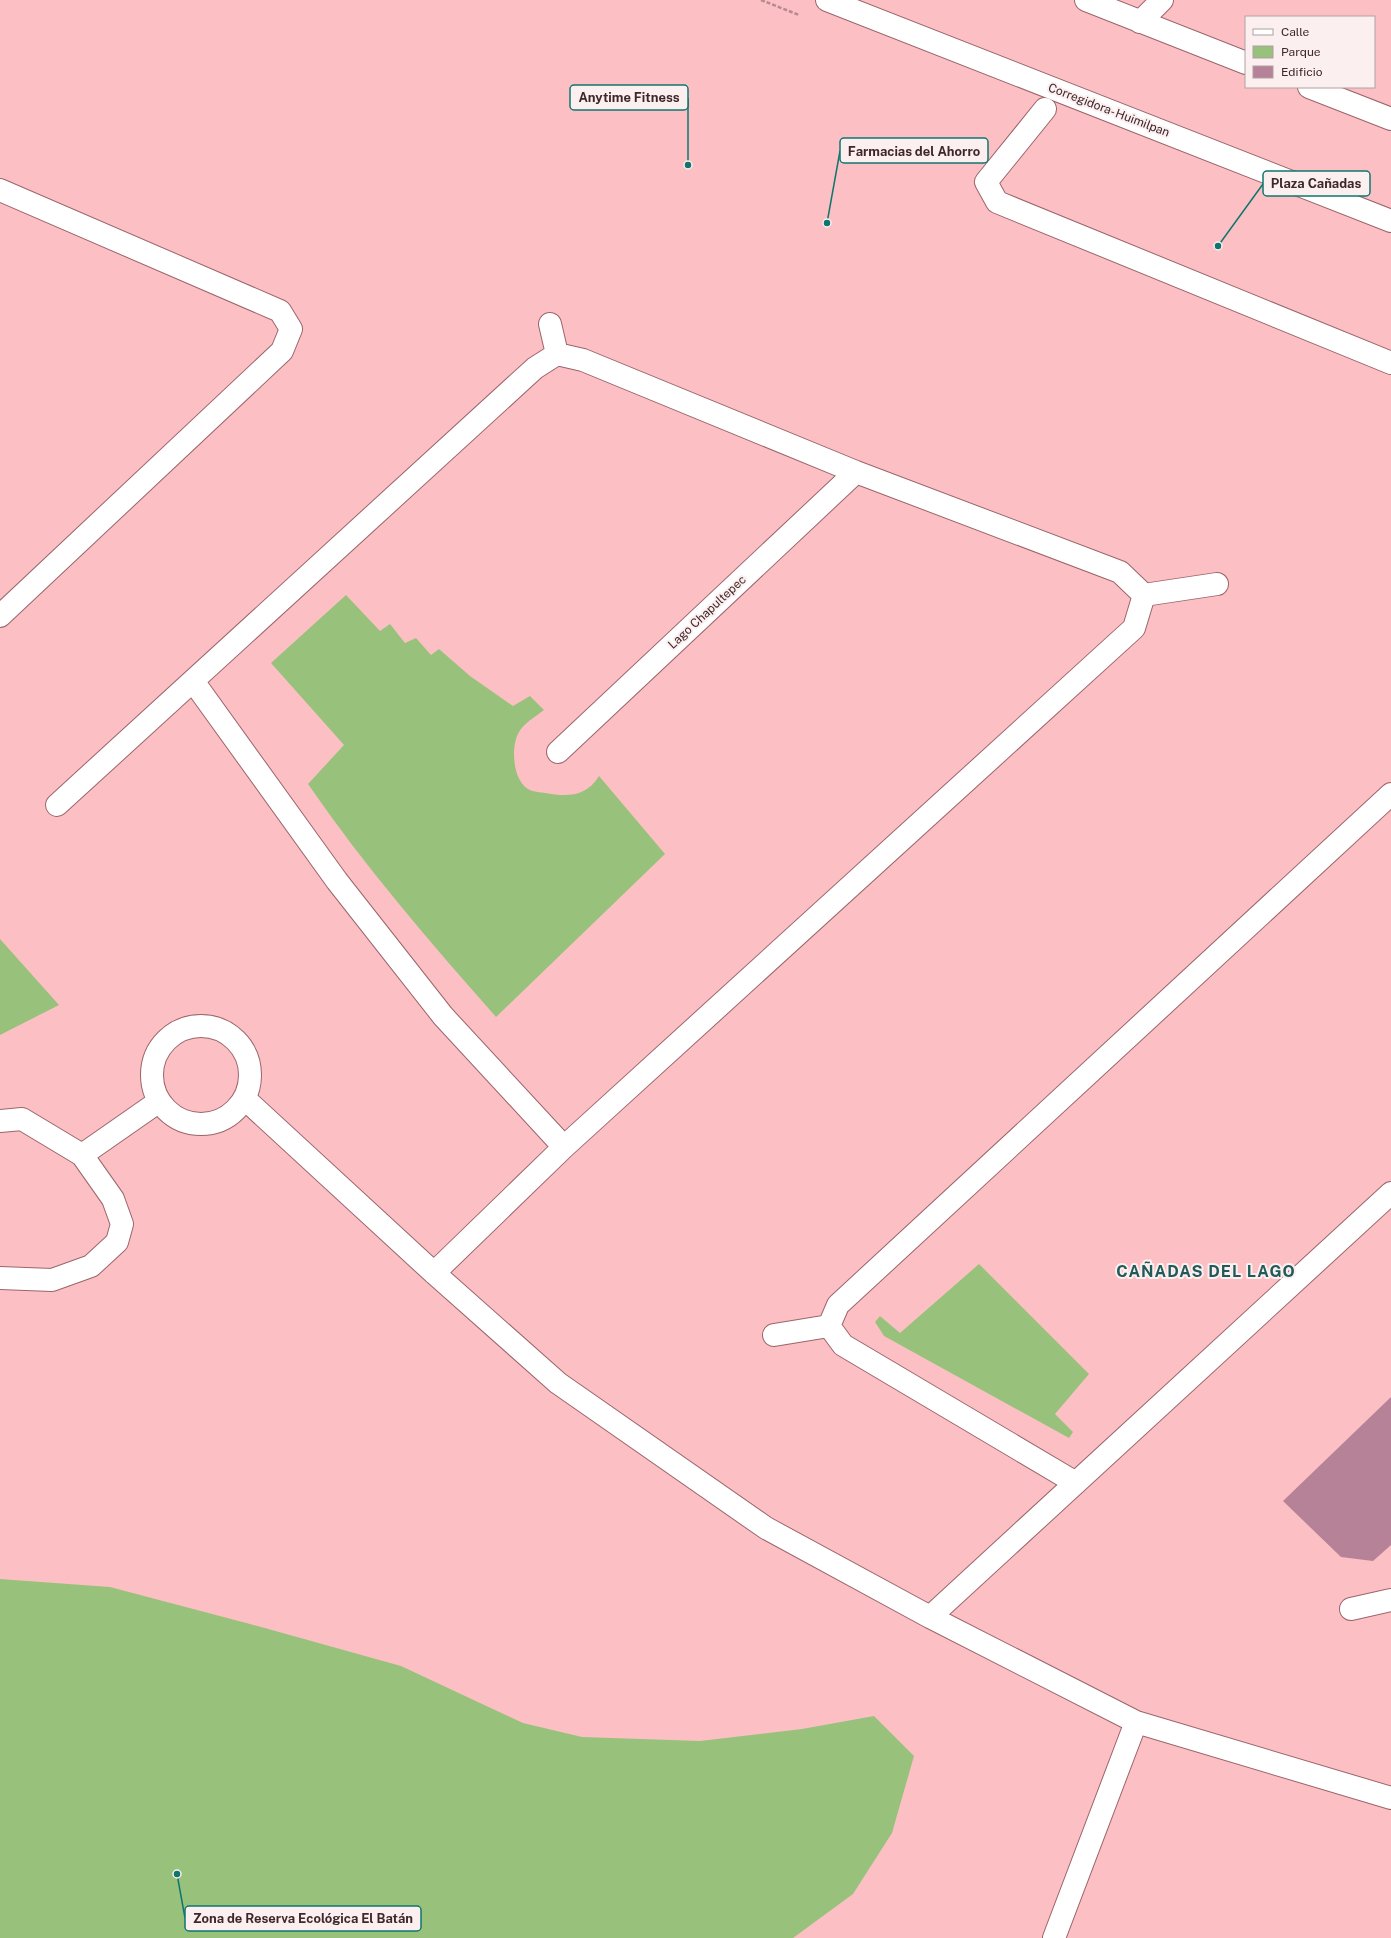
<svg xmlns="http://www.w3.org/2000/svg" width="1391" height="1938" viewBox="0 0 1391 1938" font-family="'Public Sans',sans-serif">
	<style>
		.green { fill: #98c27b }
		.building { fill: #b58297 }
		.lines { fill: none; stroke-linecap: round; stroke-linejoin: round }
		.minor-casing { stroke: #9a656a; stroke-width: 24 }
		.major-casing { stroke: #9a656a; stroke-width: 24 }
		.path { stroke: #b8898d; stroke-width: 2.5; stroke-dasharray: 4 2; stroke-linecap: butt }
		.minor { stroke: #fff; stroke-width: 22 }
		.major { stroke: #fff; stroke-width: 22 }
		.labels { text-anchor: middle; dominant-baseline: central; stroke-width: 4; stroke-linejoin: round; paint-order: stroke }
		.street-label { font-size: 12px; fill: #3e272a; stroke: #fceff0 }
		.district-label { font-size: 16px; font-weight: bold; letter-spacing: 1px; fill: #205a59; stroke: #fceff0 }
		.leader { fill: none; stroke: #0f766e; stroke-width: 1.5 }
		.callout-dot { fill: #0f766e; stroke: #fceff0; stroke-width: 1.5 }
		.callout { fill: #fceff0; stroke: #0f766e; stroke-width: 1.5 }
		.callout-label { font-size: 13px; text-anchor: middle; font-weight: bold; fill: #3e272a }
	</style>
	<rect width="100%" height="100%" fill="#fcc0c4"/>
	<path class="green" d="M346,595L380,631L390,624L405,643L416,638L431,655L439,649L470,676L513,706L530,696L544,710C535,717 524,723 519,732C510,747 513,783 530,790C534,792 541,792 545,793C567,797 586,797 599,776L665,854L496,1017C430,942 365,867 308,784L344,745L271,663Z
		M0,939L59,1005L0,1035Z
		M979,1264L1089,1374L1055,1414L1073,1432L1069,1438L884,1336L875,1322L880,1316L900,1333Z
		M0,1579L110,1587L250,1624L401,1666L523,1723L582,1737L700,1741L802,1729L874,1716L914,1756L892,1833L853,1894L793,1938H0Z"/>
	<path class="building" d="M1391,1397V1545L1373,1561L1341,1557L1283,1501Z"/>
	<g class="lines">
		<g class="minor-casing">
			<path id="minor" d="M1140,22L1162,0
				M1045,109L986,182L997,202L1391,363
				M0,190L280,311L291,329L282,351L0,616
				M550,324L557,354
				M1144,595L1217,584
				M193,681L337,881L443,1016L564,1147
				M558,752L856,472
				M57,805L535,368L557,354L583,360L856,472L1120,572L1144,595
				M152 1075a49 49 0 1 1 98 0a49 49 0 1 1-98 0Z
				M245,1099L434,1273L558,1383L766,1528L930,1617L1136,1722L1391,1798
				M0,1121L22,1119L82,1155L113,1199L122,1224L117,1242L91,1266L52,1280L0,1278
				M82,1155L158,1102
				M434,1273L564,1147L1134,628L1144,595
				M829,1326L838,1305L1391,794
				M829,1326L843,1345L1076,1483
				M774,1335L829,1326
				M1351,1609L1391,1600
				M930,1617L1391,1193
				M1054,1938L1136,1722"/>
		</g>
		<g class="major-casing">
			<path id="major" d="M827,0L1391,221
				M1086,0L1246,63
				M1309,87L1391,119"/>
		</g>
		<path class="path" d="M761,0L799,15"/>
		<use href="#minor" class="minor"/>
		<use href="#major" class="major"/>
	</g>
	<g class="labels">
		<g class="street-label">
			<text transform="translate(1109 110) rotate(21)">Corregidora- Huimilpan</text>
			<text transform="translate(707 612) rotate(-43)">Lago Chapultepec</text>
		</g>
		<g class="district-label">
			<text x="1206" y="1271">CAÑADAS DEL LAGO</text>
		</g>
	</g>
	<path class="leader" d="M688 165L688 98M827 223L840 151M1218 246L1263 184M177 1874L185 1918"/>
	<g class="callout-dot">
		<circle cx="688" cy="165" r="4"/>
		<circle cx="827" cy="223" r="4"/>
		<circle cx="1218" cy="246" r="4"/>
		<circle cx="177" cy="1874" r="4"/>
	</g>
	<g class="callout">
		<rect x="570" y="85" width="118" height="25" rx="4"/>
		<rect x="840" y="138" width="148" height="25" rx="4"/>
		<rect x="1263" y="171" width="107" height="25" rx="4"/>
		<rect x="185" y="1906" width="236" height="25" rx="4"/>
	</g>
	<g class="callout-label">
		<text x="629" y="102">Anytime Fitness</text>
		<text x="914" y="156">Farmacias del Ahorro</text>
		<text x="1316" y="188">Plaza Cañadas</text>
		<text x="303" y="1923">Zona de Reserva Ecológica El Batán</text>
	</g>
	<rect x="1245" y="16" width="130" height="72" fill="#fceff0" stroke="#b09fa1"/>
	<rect x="1253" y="29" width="20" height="6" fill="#ffffff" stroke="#b09fa1"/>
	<text x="1281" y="36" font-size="12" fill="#3e272a">Calle</text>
	<rect x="1253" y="46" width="20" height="12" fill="#98c27b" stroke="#b09fa1"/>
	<text x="1281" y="56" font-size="12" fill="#3e272a">Parque</text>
	<rect x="1253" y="66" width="20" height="12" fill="#b58297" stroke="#b09fa1"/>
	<text x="1281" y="76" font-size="12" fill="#3e272a">Edificio</text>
</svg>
